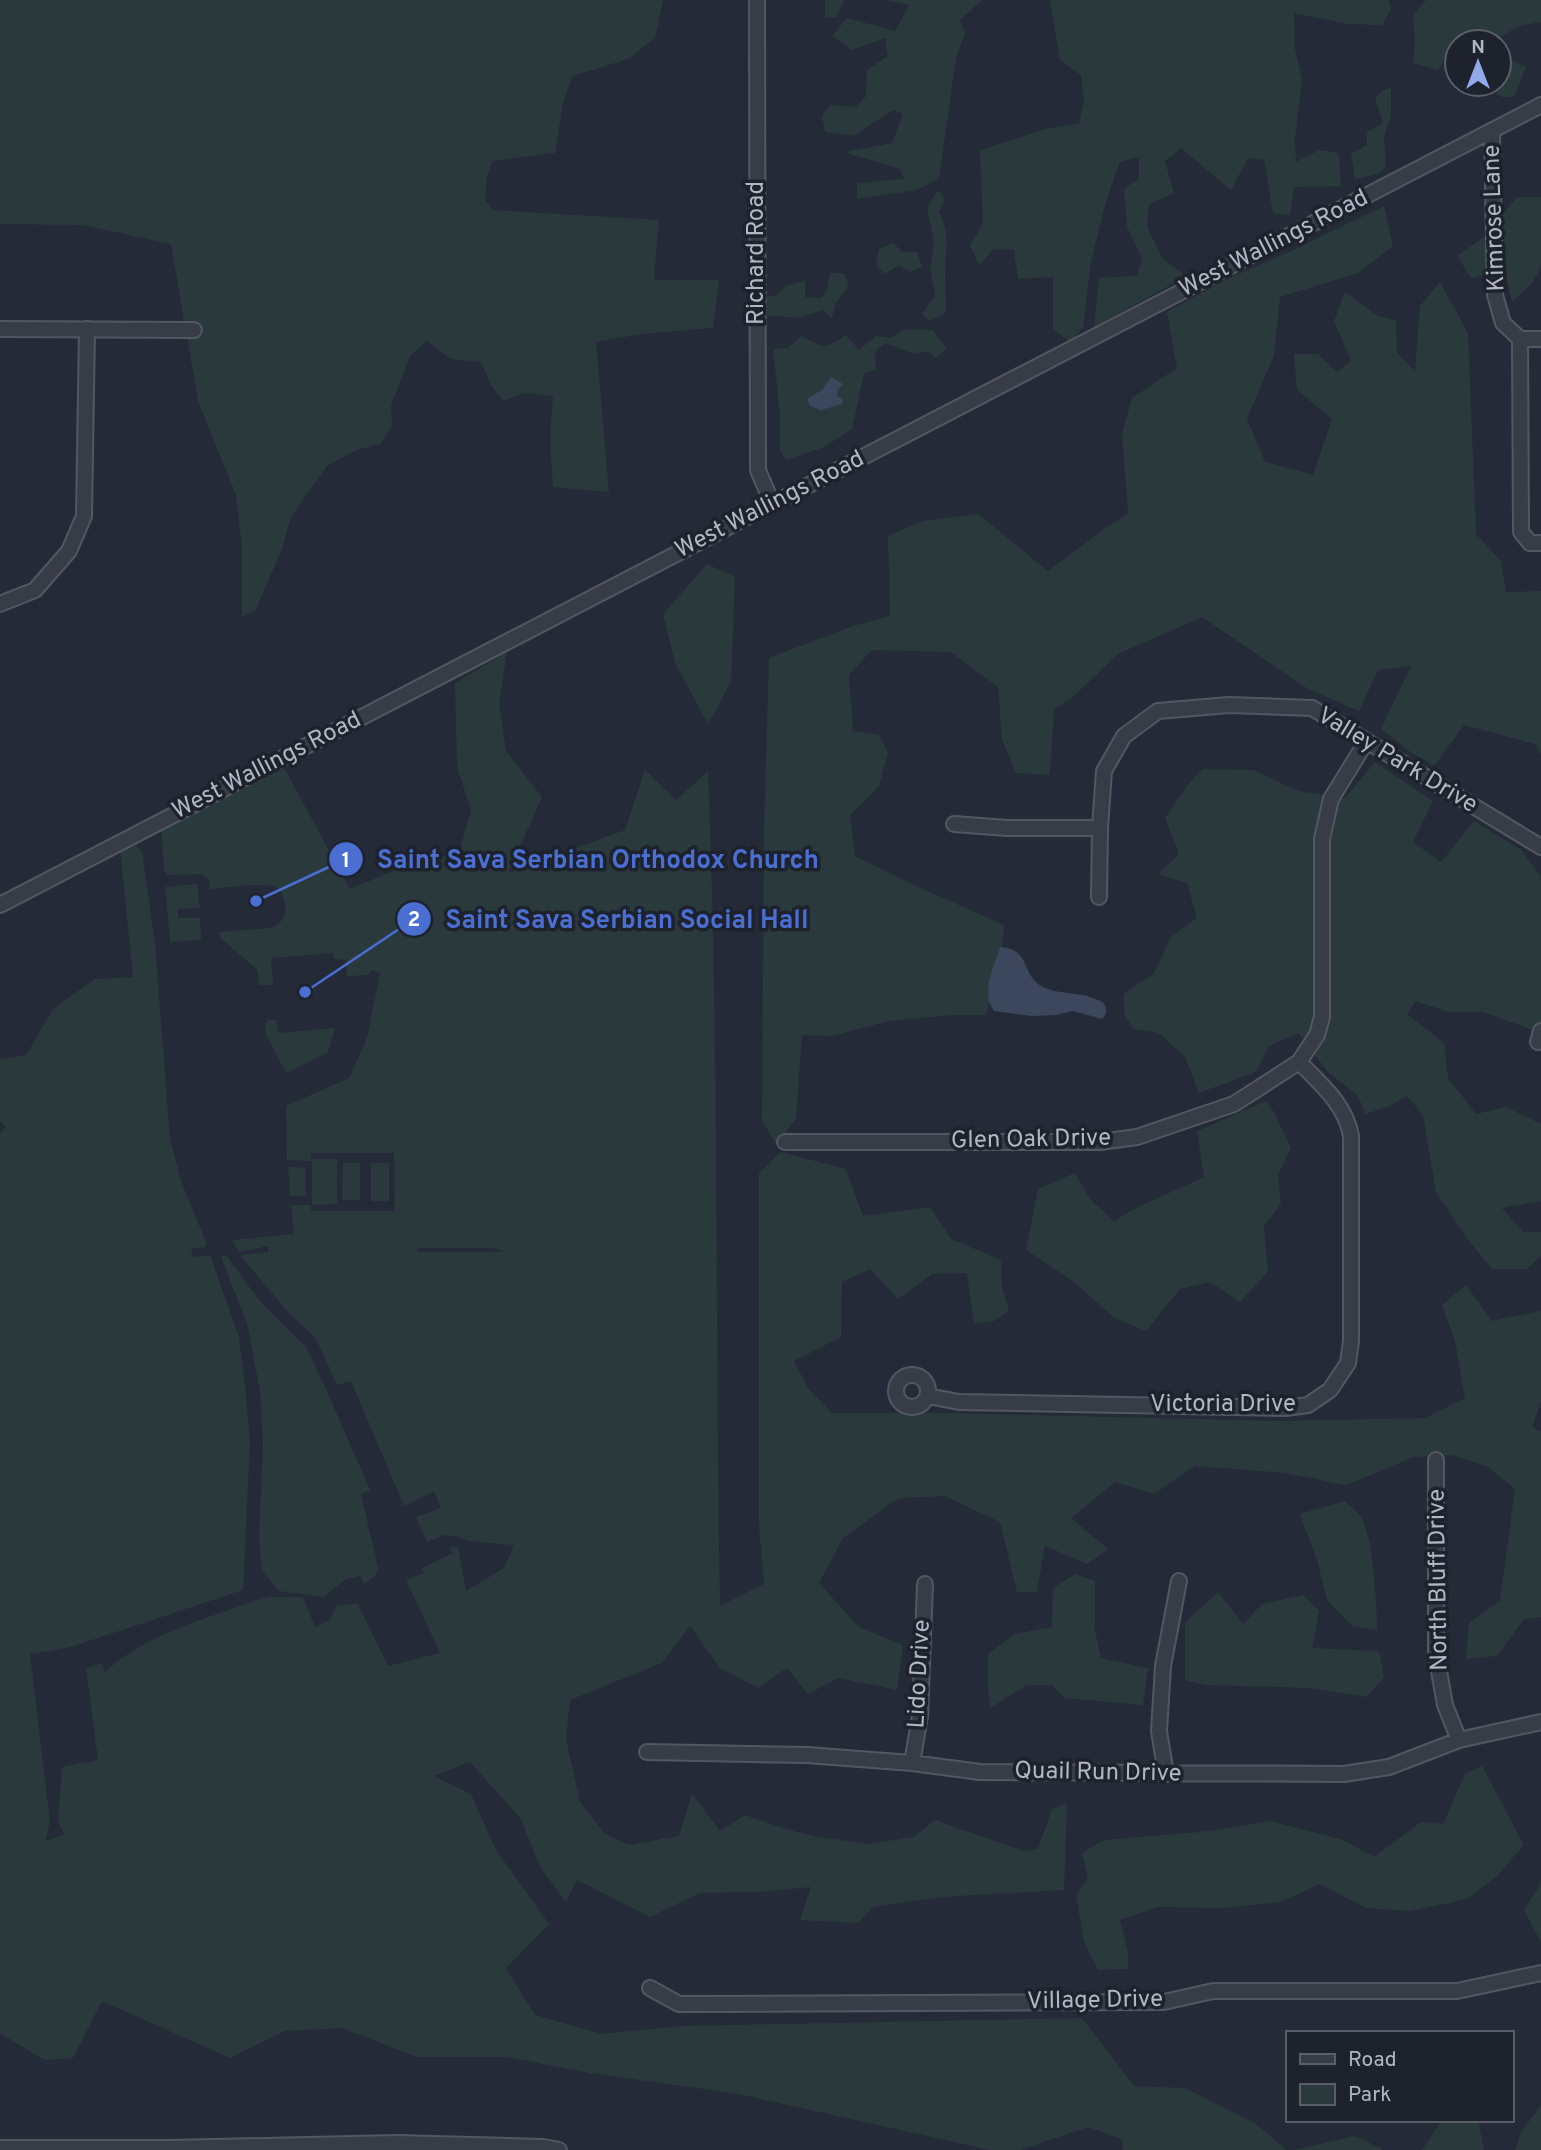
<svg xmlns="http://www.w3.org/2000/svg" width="1541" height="2150" viewBox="0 0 1541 2150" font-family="Overpass,sans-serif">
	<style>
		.green { fill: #2a3a3c; fill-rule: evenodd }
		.water { fill: #3c475e }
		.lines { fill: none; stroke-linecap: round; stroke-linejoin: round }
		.minor-casing { stroke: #535762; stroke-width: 18 }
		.minor { stroke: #383c47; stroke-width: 14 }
		.labels { text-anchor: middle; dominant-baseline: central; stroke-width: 7; stroke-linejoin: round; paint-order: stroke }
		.street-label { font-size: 24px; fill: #b3b7c3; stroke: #1d222c }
		.leader { fill: none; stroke: #4a6ed2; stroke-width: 2.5 }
		.callout-dot { fill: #4a6ed2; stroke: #1d222c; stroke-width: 2.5 }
		.mark-label { font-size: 21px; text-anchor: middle; font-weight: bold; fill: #fff }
		.callout-label { font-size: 26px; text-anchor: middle; font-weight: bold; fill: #4a6ed2; stroke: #1d222c; stroke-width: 7; stroke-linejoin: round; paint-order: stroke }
	</style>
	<rect width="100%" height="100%" fill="#242a37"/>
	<path class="green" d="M0,0H663L655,38L628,59L573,76L563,102L555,153L492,161L487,176L485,200L493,210L659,220L654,280H719L713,328L642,334L596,342L609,492L553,487L550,440L553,396L524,393L503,401L491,385L481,362L451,359L427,341L410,356L391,406L392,427L380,444L356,450L327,466L291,517L282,549L255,611L242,617V547L236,495L198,401L171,244L82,225L0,224Z
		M825,0H844L836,17L825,18Z
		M886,0H982L960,20L965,33L956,58L939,178L917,190L857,199V183L904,179L900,169L844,152L892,143L903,114L893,110L853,136L825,132L822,116L830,105L856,107L866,96L867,70L888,56L885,38L852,50L832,36L847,18L895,31L909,5Z
		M1050,0H1388L1391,9L1382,25L1349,24L1294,13L1295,49L1302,80L1295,139L1296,162L1319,150L1339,153L1341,186L1294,187L1290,215L1273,213L1264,160L1248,158L1231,190L1181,148L1165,161L1174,193L1149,204L1147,227L1163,259L1187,276L1094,327L1099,278L1137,276L1142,258L1127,227L1124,189L1139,178V157L1120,162L1106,201L1091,261L1083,328L1070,342L1053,329V277L1018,279L1014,250L994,249L979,266L970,245L983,224L980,150L1046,129L1079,123L1084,100L1081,75L1060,60Z
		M1426,0H1541V22L1519,26L1492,42H1457V51L1450,49L1438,70L1413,63L1415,41L1413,16Z
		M1499,54L1526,67L1514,97H1502L1484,84H1499Z
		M1391,88V117L1384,136L1386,166L1378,174L1355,179L1351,154L1367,145V132L1383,123L1375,98L1383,90Z
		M938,190L945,198L939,212C950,235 946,249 945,273C945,286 946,299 946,312L930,321L922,314L935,295L930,269L934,242L927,207Z
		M1517,197H1541V267L1532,283L1512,302L1505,270L1471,278L1457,256L1484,237Z
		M1384,206L1393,246L1358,273L1280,297L1274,355L1247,419L1265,462L1313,475L1332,419L1297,390L1294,354H1318L1337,372L1351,361L1334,321L1345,292L1378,316L1396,320L1397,353L1415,371L1420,306L1440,282L1468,333L1476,534L1501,561L1506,592L1541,591V755L1535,744L1464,725L1434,766L1409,751L1381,729L1411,666L1378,670L1359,711L1308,689L1202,617L1118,654L1071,699L1054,709L1050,775L1016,773L1002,739L998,687L951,652L872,650L849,675L853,731L879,735L888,753L879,786L850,815L855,856L916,886L1004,925L1000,964L986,1015H953L889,1021L832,1036L802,1035L796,1119L776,1144L762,1121L764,831L769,658L853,626L890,616L888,536L922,521L978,514L1048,571L1107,527L1128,514L1122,433L1132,398L1177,368L1167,312L1227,279L1289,252Z
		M894,243L902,252H917L922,266L911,272L899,265L885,274L876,265L879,249Z
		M830,273H844L849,286L835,304L832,318L822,310L800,318L763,315V298L776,295L786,286L805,280V297L821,298L827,291Z
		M905,329L933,330L946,348L936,358L928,351L914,354L885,343L875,352L876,370L864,373L852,429L824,447L786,460L780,451V415L773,349L788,348L801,336C824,348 825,349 846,335L859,350L876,336L890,338Z
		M707,564L735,577L731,682L708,724L675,663L663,614Z
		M507,652L499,703L506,751L542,797L508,873L625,830L645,770L676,800L708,771C719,1049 715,1328 720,1606L764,1584L759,1525V1173L781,1152L846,1169L863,1216L930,1207L951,1239L1001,1260L1002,1287L1009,1311L994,1321L974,1324L967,1273L932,1274L898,1299L870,1269L842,1282L841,1337L794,1361L808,1388L832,1413H942L1278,1421L1425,1418L1465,1398L1455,1341L1442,1305L1466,1285L1492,1321L1541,1311V1402L1532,1427L1541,1432V1617L1524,1619L1497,1656L1466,1659L1469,1623L1500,1601L1515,1489L1488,1467L1453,1455L1414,1457L1346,1485L1286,1473L1195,1466L1154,1494L1115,1482L1071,1518L1108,1549L1088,1564L1045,1546L1037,1592H1017L1000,1522L945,1496L899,1498L843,1538L819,1583L859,1627L903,1645L897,1690L838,1678L808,1694L787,1668L758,1688L720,1668L690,1626L662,1663L570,1700L566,1739L580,1802L604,1833L628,1845L679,1836L692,1794L720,1831L745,1815L785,1829L819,1837L868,1844L914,1837L935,1820L1023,1851L1038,1849L1052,1809L1067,1803L1064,1890L941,1897L873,1907L858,1923L800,1920L811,1887L759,1892L700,1893L650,1917L577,1880L566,1902L540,1867L521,1819L470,1762L434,1776L471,1794L496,1850L549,1924L506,1968L535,2015L602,2034L681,2026L1082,2018L1134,2086L1185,2088L1256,2124L1287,2150H1123L1122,2139L1088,2127L1020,2150H990L739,2094L590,2073L506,2057H417L342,2028L285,2031L230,2058L102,2001L73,2058L44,2060L0,2033V1133L6,1127L0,1121V1059L26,1055L53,1009L95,979L133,977L120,848L132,842L142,851L155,944L170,1139L181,1181L206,1242V1247L191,1249L193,1257L210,1255L239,1337L245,1386L250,1441L243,1590L71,1647L30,1654L50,1822L45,1841L64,1835L58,1820L62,1767L98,1760L86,1668L102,1663L105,1672C146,1634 203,1620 254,1601L270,1597H303L315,1627L330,1620L337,1605L358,1604L388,1666L440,1653L406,1580L424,1573L422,1568L453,1553L450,1547H458L466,1591L504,1568L514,1545L468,1541L455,1536L444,1535L427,1542L416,1517L441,1508L434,1491L404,1506L351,1381L337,1385L316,1339L288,1312L240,1255L268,1252V1246L239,1252L232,1240L294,1234L291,1205H311V1211H395L394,1153H311V1161L287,1160L286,1106L349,1078L367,1038L380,973L371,970L368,975L347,976L346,960L334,959L333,953L271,958L273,985H259L257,969L220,938L219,932L270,928C280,924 285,919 285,908C285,901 283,892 277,888C266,881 224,888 210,889L209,879L201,874L168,875L164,870L161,827L282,764L350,889L415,862L459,853L471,810L457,767L455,683ZM416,1248H493L507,1252H419Z
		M1375,762L1433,801L1413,842L1441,862L1474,821L1520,849L1541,876V1035L1525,1027L1483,1012H1449L1416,1001L1407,1014L1444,1043L1448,1078L1476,1114L1506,1107L1541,1124V1201L1502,1208L1523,1232H1541V1256L1527,1269H1492L1465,1236L1436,1192L1423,1115L1407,1096L1389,1106L1366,1114L1357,1095L1328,1072L1298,1033L1269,1046L1256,1072L1199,1093L1185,1057L1159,1033L1133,1029L1124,1013V994L1154,973L1171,937L1197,918L1187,883L1158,874L1179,854L1165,818L1190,782L1203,769L1254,770L1298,791L1345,798Z
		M197,884L200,908L178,909V918H200L201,940L170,942L165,887Z
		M269,1020H276L278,1033L335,1028L328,1052L286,1073L266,1034L265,1024Z
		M1266,1101L1274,1112L1291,1148L1278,1175L1281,1204L1264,1226L1268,1272L1240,1302L1210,1282L1180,1289L1146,1331L1113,1317L1074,1282L1026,1250L1038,1189L1075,1173L1090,1199L1114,1221L1136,1208L1204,1177L1197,1131Z
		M312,1159H337V1204L312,1205Z
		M343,1163H360V1200H342Z
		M371,1163H389V1201H371Z
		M288,1167L305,1168L306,1196H290Z
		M226,1255L259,1300L306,1347L326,1389L370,1490L361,1494L378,1568L375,1576L364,1584L360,1576L346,1579L323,1597L279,1591L262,1571L259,1537L263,1444L260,1391L247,1323L221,1257Z
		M1345,1501C1350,1506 1357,1511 1361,1517C1373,1536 1377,1606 1377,1630L1352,1626L1327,1600L1317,1560L1300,1514Z
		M1075,1574L1095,1581V1630L1101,1658L1148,1668L1143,1705L1064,1698L1052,1685H1027L990,1708L988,1688V1654L1015,1634L1052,1627L1053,1588Z
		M1218,1592L1243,1624L1262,1604L1303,1595L1319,1611L1312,1648L1379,1651L1384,1677L1367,1697L1310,1688L1205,1685L1185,1680V1622Z
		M1482,1766L1524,1845L1497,1876L1467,1899L1410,1911L1366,1908L1320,1884L1281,1902L1224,1908L1157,1907L1120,1920L1128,1952V1969L1098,1970L1084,1942L1076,1895L1088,1878L1082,1853L1104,1840L1200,1832L1270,1821L1343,1840L1374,1857L1421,1822L1443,1824L1465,1774Z
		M1541,1883V1942L1524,1910Z
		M1541,2105V2150H1515L1521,2132Z
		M1442,2120H1478L1484,2150H1422Z
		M1355,2136L1384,2150H1294Z"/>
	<path class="water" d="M831,377L843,384L838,390L837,396L843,399L842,404L821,410L810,406L807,399L823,389Z
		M1000,947C1027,949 1022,966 1034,980C1045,994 1071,992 1087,996C1093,998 1098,1000 1103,1002C1107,1009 1108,1013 1102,1019L1073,1011L1056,1015L1032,1016L994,1011C980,991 994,968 1000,947Z"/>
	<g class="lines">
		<g class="minor-casing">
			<path id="minor" d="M757,0L758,470L772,503
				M1492,131L1495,295L1503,323L1520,339H1541
				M0,329L194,330
				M1520,339L1521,532L1530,543H1541
				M0,604L35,590L69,551L84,516L87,329
				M954,824L1007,828H1100
				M1099,897L1100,828L1104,771L1124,736L1158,711L1229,705L1312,708L1541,847
				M0,905L1541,105
				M1538,1042L1541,1031
				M785,1142H1100L1137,1137L1234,1104L1299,1062L1317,1035L1322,1017V839L1331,799L1366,742
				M896 1391a16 16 0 1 1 32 0a16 16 0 1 1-32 0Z
				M928,1396L959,1402L1286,1408L1308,1405L1330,1390L1348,1363L1351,1341V1136C1346,1105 1320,1083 1299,1062
				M1436,1460V1654L1445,1705L1459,1740
				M647,1752L807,1755L912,1763L980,1772L1344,1774L1389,1767L1459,1740L1541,1722
				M912,1763L920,1716L925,1584
				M1166,1774L1159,1731L1163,1666L1179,1581
				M650,1988L679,2004L1164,2002L1213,1991H1457L1541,1973
				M0,2148H170L397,2143L543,2147L559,2150"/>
		</g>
		<use href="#minor" class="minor"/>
	</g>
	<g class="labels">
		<g class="street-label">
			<text transform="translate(1495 218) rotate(-92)">Kimrose Lane</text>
			<text transform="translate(1274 244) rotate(-27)">West Wallings Road</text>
			<text transform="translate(757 253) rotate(-90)">Richard Road</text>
			<text transform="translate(770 505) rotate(-27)">West Wallings Road</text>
			<text transform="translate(1397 761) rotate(31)">Valley Park Drive</text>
			<text transform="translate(267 766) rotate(-27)">West Wallings Road</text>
			<text transform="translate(1031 1140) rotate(-1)">Glen Oak Drive</text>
			<text x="1223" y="1405">Victoria Drive</text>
			<text transform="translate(1439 1580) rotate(-91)">North Bluff Drive</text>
			<text transform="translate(920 1674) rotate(-87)">Lido Drive</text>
			<text transform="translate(1098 1773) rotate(1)">Quail Run Drive</text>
			<text transform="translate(1095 2001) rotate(-1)">Village Drive</text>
		</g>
	</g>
	<path class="leader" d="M256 901L346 859M305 992L414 919"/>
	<g class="callout-dot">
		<circle cx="256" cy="901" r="7"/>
		<circle cx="305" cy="992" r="7"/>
		<circle cx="346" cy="859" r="18"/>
		<circle cx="414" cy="919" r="18"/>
	</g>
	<g class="mark-label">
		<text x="346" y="867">1</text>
		<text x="414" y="926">2</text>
	</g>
	<g class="callout-label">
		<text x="598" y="868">Saint Sava Serbian Orthodox Church</text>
		<text x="627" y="928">Saint Sava Serbian Social Hall</text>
	</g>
	<rect x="1286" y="2031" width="228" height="91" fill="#1d222c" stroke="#595e68" stroke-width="2"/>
	<rect x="1300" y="2054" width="35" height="10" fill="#383c47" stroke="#595e68" stroke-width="2"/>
	<text x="1348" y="2066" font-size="21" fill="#b3b7c3">Road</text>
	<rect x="1300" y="2084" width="35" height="21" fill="#2a3a3c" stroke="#595e68" stroke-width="2"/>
	<text x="1348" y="2101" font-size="21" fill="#b3b7c3">Park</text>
	<g transform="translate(1478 63)"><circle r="33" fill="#1d222c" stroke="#595e68" stroke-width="2"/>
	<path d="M0-5L12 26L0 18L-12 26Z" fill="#92aae9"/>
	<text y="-10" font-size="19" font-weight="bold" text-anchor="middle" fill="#b3b7c3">N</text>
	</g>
</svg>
